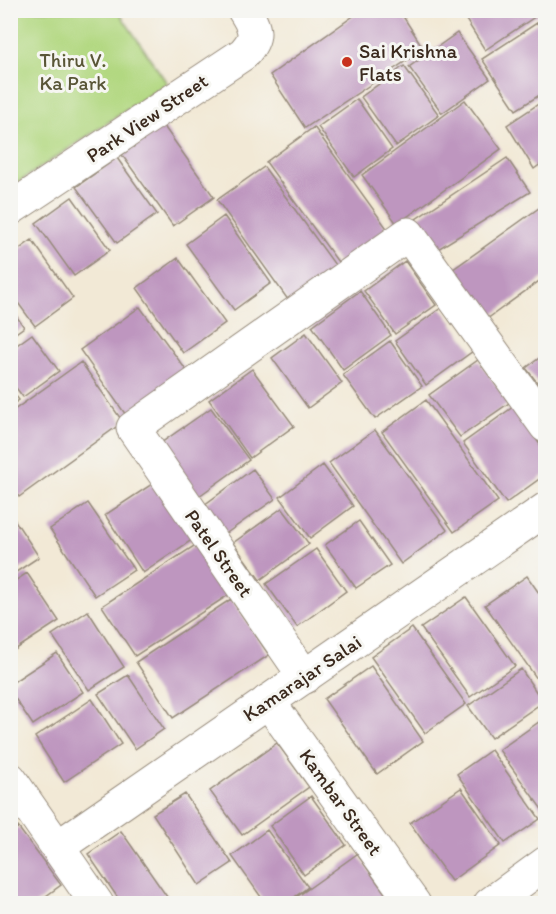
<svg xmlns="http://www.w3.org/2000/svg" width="556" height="914" viewBox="0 0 556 914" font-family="Itim,sans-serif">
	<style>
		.green { fill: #b2d881; stroke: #768150; stroke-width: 1.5 }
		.building { fill: #be96bf }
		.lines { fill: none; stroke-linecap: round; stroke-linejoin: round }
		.minor-casing { stroke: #968a7a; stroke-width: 35 }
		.tertiary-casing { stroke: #968a7a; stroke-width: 35 }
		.minor { stroke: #fff; stroke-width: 33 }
		.tertiary { stroke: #fff; stroke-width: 33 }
		.poi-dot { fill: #c8321e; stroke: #f6f6f2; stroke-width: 2 }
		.labels { text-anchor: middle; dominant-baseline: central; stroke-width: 6; stroke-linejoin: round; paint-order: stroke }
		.poi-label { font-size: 20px; fill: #3b2a1e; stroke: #f6f6f2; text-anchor: start }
		.park-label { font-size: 20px; fill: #595637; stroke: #f6f6f2 }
		.street-label { font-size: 20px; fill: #3b2a1e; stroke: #f6f6f2 }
	</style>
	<rect width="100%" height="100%" fill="#f6f6f2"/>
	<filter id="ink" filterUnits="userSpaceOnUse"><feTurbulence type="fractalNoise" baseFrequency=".0167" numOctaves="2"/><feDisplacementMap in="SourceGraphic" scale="12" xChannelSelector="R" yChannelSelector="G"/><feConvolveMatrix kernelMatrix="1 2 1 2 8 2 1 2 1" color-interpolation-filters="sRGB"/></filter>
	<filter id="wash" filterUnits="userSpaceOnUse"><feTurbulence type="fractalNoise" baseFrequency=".008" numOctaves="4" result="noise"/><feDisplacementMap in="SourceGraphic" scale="24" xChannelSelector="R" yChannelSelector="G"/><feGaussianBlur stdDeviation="1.35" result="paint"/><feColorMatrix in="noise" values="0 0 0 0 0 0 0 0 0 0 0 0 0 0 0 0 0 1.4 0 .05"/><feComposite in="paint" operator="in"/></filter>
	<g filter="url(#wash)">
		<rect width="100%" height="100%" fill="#f2e9d6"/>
		<path class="green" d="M11,10L118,11L167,83L11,187Z"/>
		<g id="blocks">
			<path class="building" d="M362,10H399L424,49L305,128L270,75Z
				M470,10H545L485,50L463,15Z
				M546,17V91L516,110L482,59Z
				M457,33L490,79L442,113L409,67Z
				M404,66L439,115L396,146L361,97Z
				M357,99L392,149L354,177L318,127Z
				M546,99V160L534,169L507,125Z
				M465,100L501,149L397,224L362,175Z
				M163,125L214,197L173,226L122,155Z
				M314,127L391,234L343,269L266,162Z
				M117,158L157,214L117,243L76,187Z
				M507,158L530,192L438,249L416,219Z
				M264,167L338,269L291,304L217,200Z
				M72,197L110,250L74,276L36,223Z
				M546,203V276L487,319L452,270Z
				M224,216L271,283L234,310L186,244Z
				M32,240L73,298L35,326L10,292V256Z
				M178,258L225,323L183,353L137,288Z
				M405,261L436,305L395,334L364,291Z
				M360,291L391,335L343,370L312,326Z
				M10,307L24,327L10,337Z
				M140,307L189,374L128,418L80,350Z
				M441,308L473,351L426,385L395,341Z
				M306,333L342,383L308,408L272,358Z
				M32,334L59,371L23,397L10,380V350Z
				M390,341L422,386L375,419L343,375Z
				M546,353V394L526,368Z
				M478,360L509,403L460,437L429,395Z
				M81,362L123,422L19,497L10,485V413Z
				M252,369L294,426L250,458L209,400Z
				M10,388L19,400L10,406Z
				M426,400L498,501L454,532L382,432Z
				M513,407L546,453V474L506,503L463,443Z
				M211,408L249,460L199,496L161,443Z
				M375,430L447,530L401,564L329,463Z
				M323,465L353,506L310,538L280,497Z
				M253,469L275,499L221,537L200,508Z
				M155,482L193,539L143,573L105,515Z
				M88,503L134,570L95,596L50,529Z
				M282,508L309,544L260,580L233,543Z
				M10,513L39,557L10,576Z
				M359,521L390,565L356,588L325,545Z
				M197,544L230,594L135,656L102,606Z
				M316,549L346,591L297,627L266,584Z
				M27,573L59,621L10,653V584Z
				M527,576L546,603V683L542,686L485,605Z
				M466,597L515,666L470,697L421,628Z
				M231,599L269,655L173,718L136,662Z
				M88,611L124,667L89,690L52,635Z
				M412,628L466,704L425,733L371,657Z
				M57,653L83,692L33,725L10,691V684Z
				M371,666L423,741L377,774L324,699Z
				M521,669L543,702L491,738L468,706Z
				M128,675L164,729L135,749L98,694Z
				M92,699L121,744L64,782L35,737Z
				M546,717V815L499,750Z
				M277,743L309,787L242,835L210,791Z
				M491,750L540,819L505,843L457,774Z
				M461,788L501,845L451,881L410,823Z
				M185,794L232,863L199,885L153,814Z
				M311,796L346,845L304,875L270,826Z
				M18,827L61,885L35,904H10V832Z
				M267,830L308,887L285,904H266L232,856Z
				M121,831L172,904H122L88,854Z
				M357,854L387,896L376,904H287Z"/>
		</g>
	</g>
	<g filter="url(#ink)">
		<use href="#blocks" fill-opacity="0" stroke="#968a7a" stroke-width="1.5"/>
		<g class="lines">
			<g class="minor-casing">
				<path id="minor" d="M10,209L243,54C259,37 256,29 244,10
					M305,677L133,428L408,234L546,426
					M268,701L414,904
					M490,904L546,863"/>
			</g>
			<g class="tertiary-casing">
				<path id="tertiary" d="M10,779L97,904
					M58,847L546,509"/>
			</g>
			<use href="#minor" class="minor"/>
			<use href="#tertiary" class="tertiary"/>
		</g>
	</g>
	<circle class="poi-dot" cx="347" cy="62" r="6"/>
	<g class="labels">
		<g class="poi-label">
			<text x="359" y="51">Sai Krishna<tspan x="359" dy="23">Flats</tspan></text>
		</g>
		<g class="park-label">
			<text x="73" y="60">Thiru V.<tspan x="73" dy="23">Ka Park</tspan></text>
		</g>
		<g class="street-label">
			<text transform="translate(147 118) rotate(-34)">Park View Street</text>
			<text transform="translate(219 553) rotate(55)">Patel Street</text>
			<text transform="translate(302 678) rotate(-34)">Kamarajar Salai</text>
			<text transform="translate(341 802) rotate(54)">Kambar Street</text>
		</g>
	</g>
	<rect width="556" height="914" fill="none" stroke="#f6f6f2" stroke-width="36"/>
</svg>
